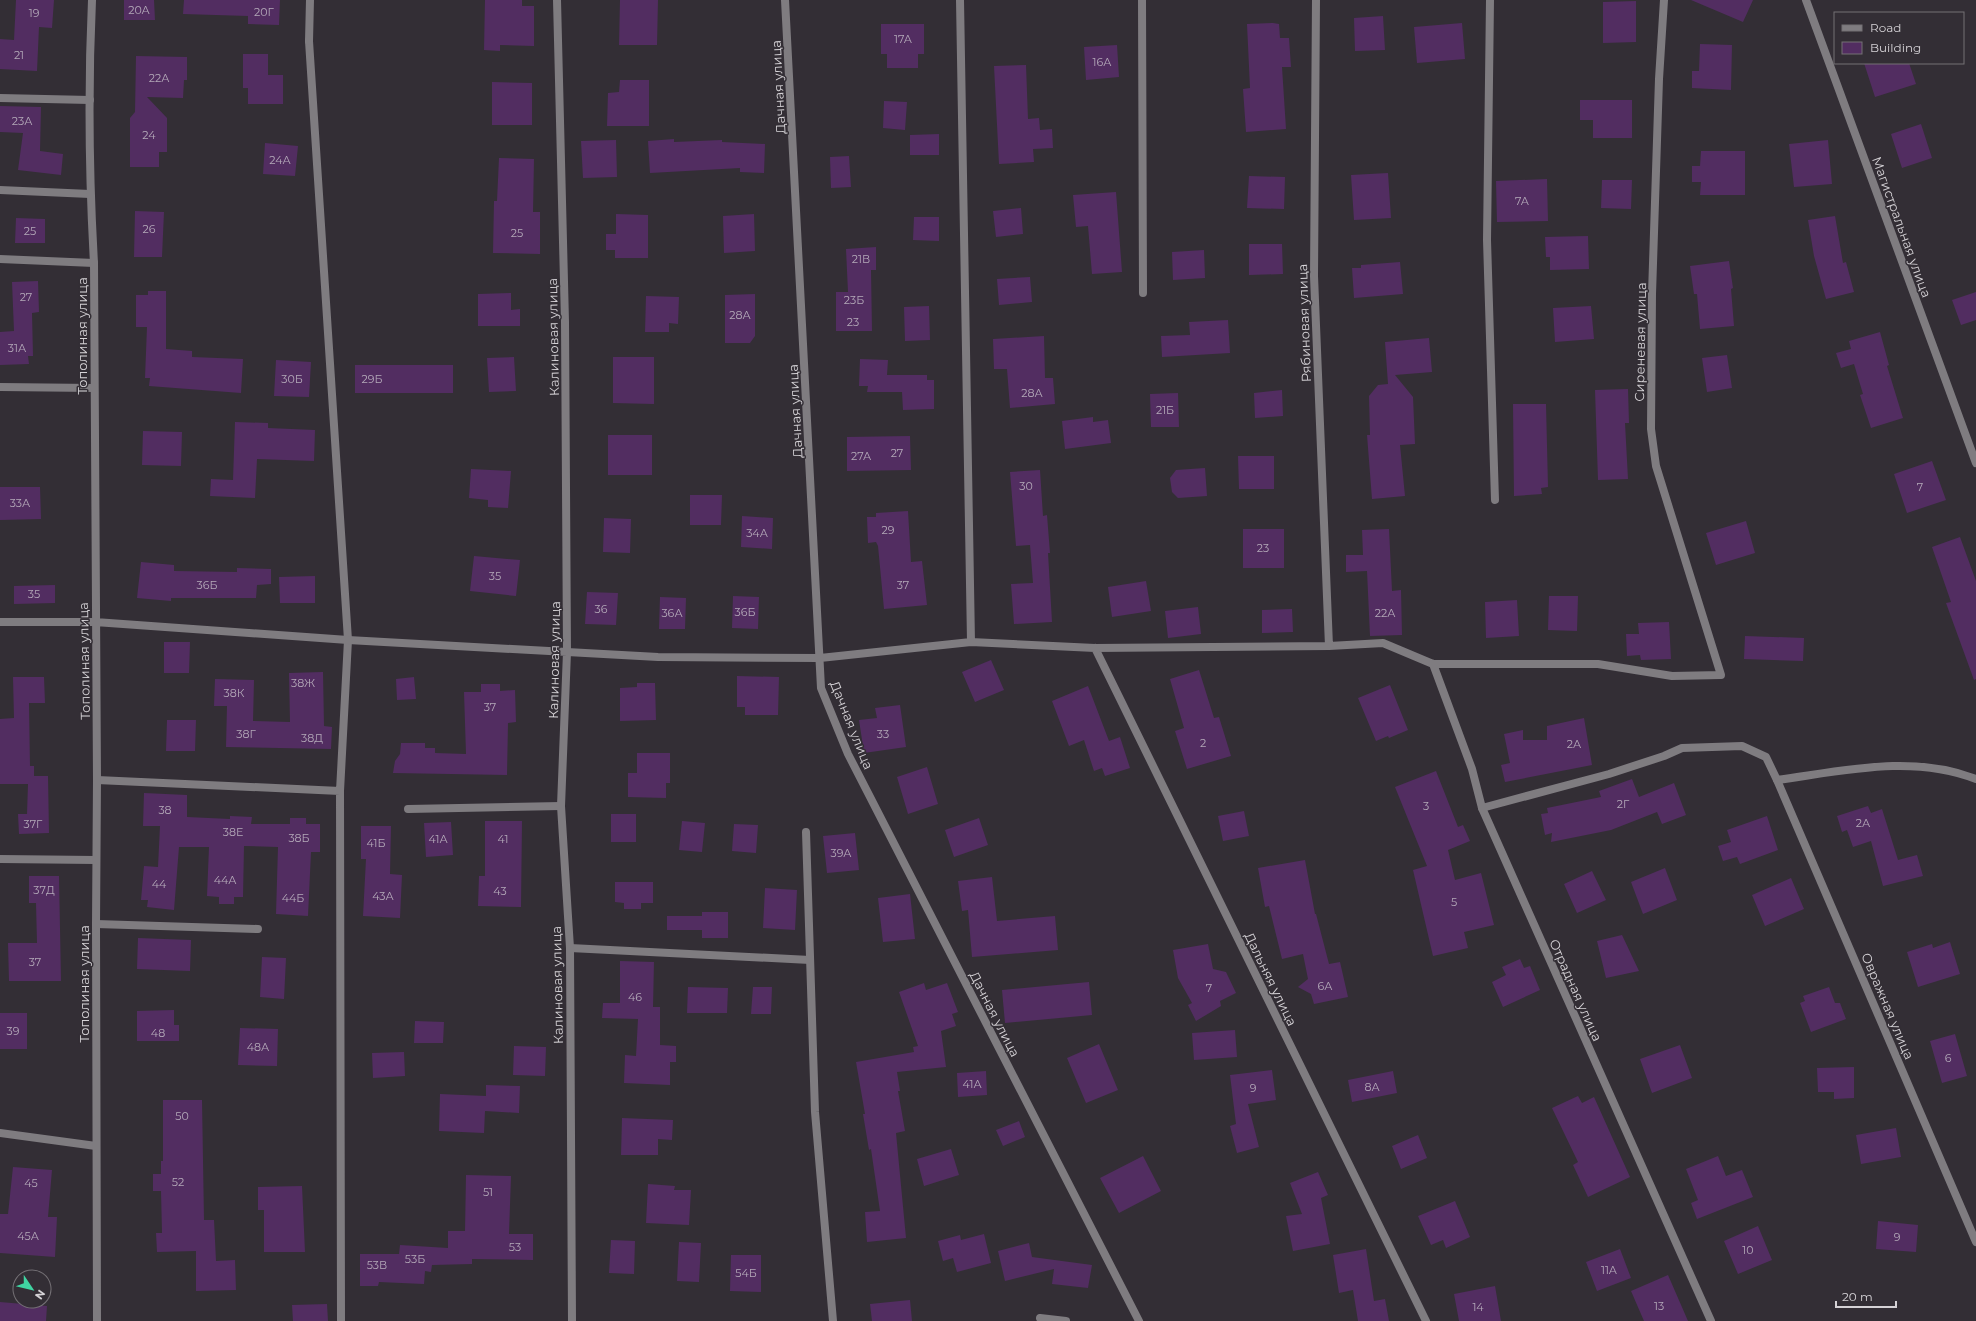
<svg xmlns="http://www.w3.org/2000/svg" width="1976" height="1321" viewBox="0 0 1976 1321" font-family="Montserrat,sans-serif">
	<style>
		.building { fill: #522d61 }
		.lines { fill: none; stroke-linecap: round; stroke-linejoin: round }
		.service { stroke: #7f7c80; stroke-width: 8 }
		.minor { stroke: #7f7c80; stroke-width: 8 }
		.labels { text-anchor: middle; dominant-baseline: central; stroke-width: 3; stroke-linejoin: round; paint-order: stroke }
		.number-label { font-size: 11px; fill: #b4a9b9 }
		.street-label { font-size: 13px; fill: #d5d2d6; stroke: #332e35 }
	</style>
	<rect width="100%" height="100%" fill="#332e35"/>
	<path class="building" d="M16,0H54L52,28L39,27L37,71L0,69V39L14,40Z
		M124,0H154L155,20H124Z
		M184,0H280L279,25L248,24V16L183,14Z
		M485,0H522V6H534V46L500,45V51L484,50Z
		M620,0H658L657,45H619Z
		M1691,0H1753L1743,22Z
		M1636,1V42L1603,43V2Z
		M1383,16L1385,50L1355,51L1354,18Z
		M1273,23L1279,24L1280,38H1289L1291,67H1282L1286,129L1246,132L1243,89L1250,88L1247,24Z
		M1462,23L1465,59L1417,63L1414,27Z
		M881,24H924V54H918V68H887V54H881Z
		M1700,44L1732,45L1731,90L1692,88V71H1699Z
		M1117,45L1119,77L1086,80L1084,47Z
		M243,54H268V75H283V104H248V88H243Z
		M136,56L187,57V80H184L183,98L147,97L167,118V152H159V167H130V118L135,112Z
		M1864,63H1909L1916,84L1875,97Z
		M1026,65L1028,119L1039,118L1040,130L1052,129L1053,148L1033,149L1034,162L999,164L994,66Z
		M620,80H649V126H607L608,93L619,92Z
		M492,82L532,83V125H492Z
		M1580,100H1632V138H1593V120H1580Z
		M884,101L907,102L905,130L883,128Z
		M0,106L41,107L40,151L63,154L61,175L18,170L23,133L0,132Z
		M1921,124L1932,158L1902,168L1891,134Z
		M939,134V155H910V135Z
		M674,139V142L722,140V142L765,144L764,173L740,172V168L650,173L648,141Z
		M616,140L617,177L583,178L581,141Z
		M1828,140L1832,184L1794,187L1789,144Z
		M265,143L298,146L295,176L263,174Z
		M1701,151H1745V195H1700L1701,182H1692V166H1700Z
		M849,156L851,187L831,188L830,157Z
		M499,158L534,159L533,212H540V254L493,253L494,201H497Z
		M1388,173L1391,218L1354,220L1351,175Z
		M1249,176L1285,177L1284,209L1247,208Z
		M1547,179L1548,221L1497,222L1496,181Z
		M1602,180H1632L1631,209L1601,208Z
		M1116,192L1122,272L1092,274L1088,226L1076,227L1073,195Z
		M1021,208L1023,234L996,237L993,211Z
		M135,211L164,212L162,257H134Z
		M616,214L648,215V258H615V250H606V234H616Z
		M754,214L755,251L724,253L723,216Z
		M1835,216L1843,263L1846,262L1854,292L1826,299L1814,256L1808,220Z
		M914,217H939V241L913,240Z
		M16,218L45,219V243H15Z
		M1588,236L1589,269L1550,270V257H1546L1545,237Z
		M1249,244H1282L1283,274L1249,275Z
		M876,247V270H871L872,331H836V292H848L846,249Z
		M1204,250L1205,278L1173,280L1172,252Z
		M1729,261L1733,288L1731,289L1734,326L1700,329L1697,294H1694L1690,266Z
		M1400,262L1403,294L1354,298L1352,268H1361V265Z
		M1030,277L1032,302L999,305L997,279Z
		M38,281L39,312L32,313L33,356H28L29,364L0,365V332L14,331L12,282Z
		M148,291H166V349L192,351V357L243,359L241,393L149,386L150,378H145L147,327H136V295H148Z
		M1976,292V320L1961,325L1952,300Z
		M511,293V310L520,309V326H478V294Z
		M755,294V336L750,343H725V295Z
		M646,296L679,297L678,324L669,323V332H645Z
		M929,306L930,340L905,341L904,307Z
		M1591,306L1594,339L1555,342L1553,308Z
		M1228,320L1230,353L1162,357L1161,336L1190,335L1189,322Z
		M1880,332L1889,365L1887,366L1903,418L1871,428L1860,395L1863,394L1854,364L1841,368L1836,353L1851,349L1849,341Z
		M1044,336L1045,378H1053L1055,404L1010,408L1007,369H994L993,339Z
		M1429,338L1432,372L1395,375L1413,397L1415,444L1400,445L1405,496L1372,499L1367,435H1370L1369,396L1378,385L1388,384L1385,342Z
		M1727,355L1732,388L1707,392L1702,358Z
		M514,357L516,391L489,392L487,358Z
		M613,357H654V404L613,403Z
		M860,359L888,360L887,375H927V380H934V409L903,410L902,392H867L868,386H859Z
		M276,360L311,362L309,397L274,396Z
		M355,365H453V393H355Z
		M1628,389L1629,423H1625L1628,479L1598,480L1595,390Z
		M1282,390L1283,416L1255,418L1254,393Z
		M1178,393L1179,427H1151L1150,394Z
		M1513,404H1546L1548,487L1541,488L1542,494L1514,496Z
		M1093,417V422L1108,420L1111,443L1065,449L1062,421Z
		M235,422L268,423V428L315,430L314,461L257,459L255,498L210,496L211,479L233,480Z
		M143,431L182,432L181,466L142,465Z
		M608,435H652V475H608Z
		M910,436L911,470L847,471V437Z
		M1238,456H1274V489H1239Z
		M1932,461L1946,500L1907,513L1894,474Z
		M1205,468L1207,496L1178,498L1172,492L1170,478L1176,470Z
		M471,469L511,471L508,508L488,507V500L469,498Z
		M1040,470L1043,516L1047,515L1050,553H1048L1052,622L1014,624L1011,584L1033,583L1030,545L1016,546L1010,472Z
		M0,487H40L41,519L0,520Z
		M690,495H722L721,525H690Z
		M908,511L911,562L922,561L927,605L884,609L878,546L876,542L868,543L867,517H876V513Z
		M742,516L773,518L772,549L741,547Z
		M604,518L631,519L630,553L603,552Z
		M1746,521L1755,553L1716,565L1706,533Z
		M1243,529H1284V568H1243Z
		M1389,529L1392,591L1401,590L1402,635L1370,636L1367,571L1346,572V555H1363L1362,530Z
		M1960,537L1976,581V679L1974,680L1946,603L1951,602L1932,547Z
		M474,556L520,560L516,596L470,591Z
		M141,562L174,565V571L237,572V568L271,569V584L257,585L256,598H171V601L137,598Z
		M315,576V603H280L279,577Z
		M1146,581L1151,611L1112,617L1108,587Z
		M55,585V603L14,604V586Z
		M587,592L618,593L616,625L585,624Z
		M733,596L759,597L758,629L732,628Z
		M1549,596H1578L1577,631L1548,630Z
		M660,597L686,598L685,629H659Z
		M1517,600L1519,636L1486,638L1485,602Z
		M1198,607L1201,634L1168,638L1165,611Z
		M1292,609L1293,632L1262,633V610Z
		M1669,622L1671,659L1641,660L1640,655L1627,656L1626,634H1639L1638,623Z
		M1745,636L1804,638L1803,661L1744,659Z
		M164,642H190L189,673H164Z
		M991,660L1004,690L975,702L962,672Z
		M1199,670L1214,718L1219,717L1231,756L1187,769L1175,731L1184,728L1170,679Z
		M323,672L324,726L332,727L331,749L226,747L227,706H214L215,679L254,680L253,721L290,722L289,673Z
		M737,676L779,677L778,715H745V707H737Z
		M13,677H44L45,703H29L30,766H34V776H48L49,833L19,834L18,814H27L28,784H0V719L14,718Z
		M414,677L416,699L397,700L396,679Z
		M637,683H655L656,720L620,721V688L637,687Z
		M481,684H500V691L515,690L516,722L508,723L507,775L393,773L395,761L400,754L401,743H425V748H435V753L466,754L464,692H481Z
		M1390,685L1408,730L1389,738L1388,736L1376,741L1358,698Z
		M1088,686L1109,741L1120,737L1130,768L1105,776L1102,768L1094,771L1084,740L1069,746L1052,701Z
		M900,705L906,747L864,753L859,720L877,718L875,708Z
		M1584,718L1592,765L1505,782L1501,765L1510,763L1504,734L1523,730V740H1547V726Z
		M167,720H196L195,751H166Z
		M637,753H670V783H666V798L628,797V773H637Z
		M927,767L938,804L908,814L897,777Z
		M1436,771L1458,827L1463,825L1470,841L1448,850L1455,880L1481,873L1494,925L1464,932L1468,948L1433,956L1413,870L1427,866L1395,787Z
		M1632,779L1639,797L1674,783L1686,815L1662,824L1657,812L1611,830L1551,842L1552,833L1545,835L1541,814L1548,813L1547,808L1601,797L1599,791Z
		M144,793L187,795V817L230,819V816L252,817L251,824H290V818H306V824H320V852H311L308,916L276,914L278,847L244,846L243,897H234V904H219V897L207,896L209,847H179L174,910L147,907L148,900H141L144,866L158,867L160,826H143Z
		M1868,806L1871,813L1882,809L1898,860L1917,855L1923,876L1883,886L1871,841L1853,847L1847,830L1842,832L1837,816Z
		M1244,811L1249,836L1223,841L1218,816Z
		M611,814H636V842H611Z
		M1767,816L1778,850L1740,864L1737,857L1723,861L1718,846L1731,842L1727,830Z
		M979,818L988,845L954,857L945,830Z
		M485,821H522L521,907L478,906L479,876H485Z
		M682,821L705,823L702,852L679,850Z
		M451,822L453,855L426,857L424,823Z
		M734,824L758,825L756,853L732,851Z
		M361,826H391L390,874L402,875L400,918L363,916L366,859H361Z
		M855,833L859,870L827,873L823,836Z
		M1305,860L1315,914H1316L1329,964L1340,962L1348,997L1314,1004L1311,994L1298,987L1308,979L1303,954L1282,959L1269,906L1265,907L1258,868Z
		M1665,868L1677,900L1643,914L1631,882Z
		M1592,871L1606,900L1577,913L1564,884Z
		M29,876H59L61,981H9L8,943H37L36,903H29Z
		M992,877L997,921L1055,916L1058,950L972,957L968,910L962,911L958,881Z
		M1791,878L1804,909L1765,926L1752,895Z
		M615,882H653V903H641V909H624V903L615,902Z
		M765,888L797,890L795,930L763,928Z
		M910,894L915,939L883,942L878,898Z
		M702,912H728V938H702V930H667V916H702Z
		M1622,935L1639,971L1606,978L1597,941Z
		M138,938L191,940L190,971L137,969Z
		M1950,942L1960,974L1918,987L1907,952L1932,944L1933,948Z
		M1208,944L1213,969L1226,972L1236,993L1220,1001L1221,1006L1196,1021L1188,1005L1192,1003L1178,978L1173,950Z
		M262,957L286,958L284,999L260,997Z
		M1520,959L1524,968L1530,966L1540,990L1503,1007L1492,982L1506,975L1502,967Z
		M620,961L654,962L653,1007H660V1045L676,1046V1062H670V1085L624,1083L625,1055L636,1056L638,1019L602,1018L603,1003H620Z
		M1089,982L1092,1015L1005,1023L1002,990Z
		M924,983L926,990L947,983L958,1012L952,1014L956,1026L941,1031L946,1067L897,1072L900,1091H898L905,1131L896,1133L906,1238L867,1242L865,1212L880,1211L871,1149L869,1150L863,1114H865L856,1062L914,1052L913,1047L918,1046L899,992Z
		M688,987L728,988L727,1013H687Z
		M753,987H772L771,1014H751Z
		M1829,987L1835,1003H1840L1846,1019L1811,1032L1800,1003L1805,1001L1803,996Z
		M174,1010V1025H179V1041H137V1011Z
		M0,1013H27V1049H0Z
		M415,1021L444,1022L443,1043H414Z
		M240,1028L278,1029L277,1066L238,1065Z
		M1235,1030L1237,1057L1194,1060L1192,1033Z
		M1955,1034L1967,1076L1942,1083L1930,1041Z
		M1099,1044L1118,1090L1086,1103L1067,1058Z
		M1680,1045L1692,1078L1652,1093L1640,1059Z
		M514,1046L546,1047L545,1076L513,1075Z
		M404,1052L405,1076L373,1078L372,1053Z
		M1854,1067V1098L1834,1099V1092H1818L1817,1068Z
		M1272,1070L1276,1100L1248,1104L1259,1147L1237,1153L1230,1126L1236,1124L1230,1075Z
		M986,1071L987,1095L958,1097L957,1073Z
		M1393,1071L1397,1093L1352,1102L1348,1080Z
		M486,1085L520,1086L519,1113L485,1111L484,1133L439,1131L440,1094L486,1096Z
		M1578,1096L1582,1103L1594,1097L1630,1177L1588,1197L1573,1165L1578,1162L1552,1108Z
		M163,1100H202L204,1220H214L216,1261L235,1260L236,1290L196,1291V1251L157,1252L156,1233H162L161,1191H153V1174H161V1161H163Z
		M622,1118L673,1120L672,1140L658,1139V1155H621Z
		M1019,1121L1025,1137L1003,1146L996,1130Z
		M1896,1128L1901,1157L1861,1164L1856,1135Z
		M1418,1135L1427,1158L1401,1169L1392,1146Z
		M951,1149L959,1175L924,1186L917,1159Z
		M1143,1156L1161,1191L1119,1213L1100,1178Z
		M1718,1156L1726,1176L1742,1170L1753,1197L1697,1219L1691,1203L1698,1200L1686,1169Z
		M13,1167L52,1170L48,1217H57L55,1257L0,1253V1214H8Z
		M1318,1172L1328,1195L1321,1198L1330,1244L1293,1251L1286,1216L1302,1214L1290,1183Z
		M466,1175L511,1176L509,1234H533V1260L472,1259V1264L432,1265L431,1272L425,1271L424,1284L379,1282L378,1286H360V1254H399L400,1245L448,1248V1231H465Z
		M648,1184L675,1186L674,1190H691L689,1225L646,1223Z
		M302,1186L305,1252H264V1210H258V1187Z
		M1455,1201L1470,1237L1446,1248L1443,1240L1431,1245L1418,1216Z
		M1878,1221L1918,1225L1916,1252L1876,1249Z
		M1758,1226L1772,1260L1738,1274L1724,1241Z
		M984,1234L991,1263L957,1272L953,1258L943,1261L938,1241L960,1235L961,1240Z
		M611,1240L635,1241L634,1274L609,1273Z
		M679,1242L701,1243L699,1282L677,1281Z
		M1029,1243L1032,1257L1092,1265L1088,1288L1052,1284L1054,1269L1005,1281L998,1251Z
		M1366,1249L1374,1301L1385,1299L1389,1321H1358L1353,1290L1339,1293L1333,1255Z
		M1620,1249L1631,1278L1597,1291L1586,1262Z
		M731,1255H761V1292L730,1291Z
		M1668,1275L1688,1321H1644L1631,1291Z
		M1495,1286L1501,1321H1459L1454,1294Z
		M910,1300L912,1321H872L870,1304Z
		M0,1302L47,1306L46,1321H0Z
		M327,1304L328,1321H293L292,1305Z"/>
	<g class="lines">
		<path class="service" d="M1490,0L1487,240L1495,500
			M309,41L348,640L340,791L341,1321
			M0,98L90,100
			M0,190L90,194
			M0,259L94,263
			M0,387L94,388
			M0,622H95
			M97,780L340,791
			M1482,808L1609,774L1664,756L1682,748L1742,746L1766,757L1777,780C1843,771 1912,754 1976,779
			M408,809L561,806
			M0,859L96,860
			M96,924L258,929
			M570,948L810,960
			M0,1133L96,1146
			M1040,1318L1066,1321"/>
		<path class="minor" d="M92,0C88,88 89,176 94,263L97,780L96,924L97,1321
			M557,0L565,322L567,652L561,806L570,948L572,1321
			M785,0L821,688L848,754L1139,1321
			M960,0L971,642
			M1142,0L1143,293
			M1316,0L1314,276L1329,646
			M1806,0L1976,463
			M309,41L310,0
			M95,622L348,640L658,657L820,658L971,642L1095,648L1329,646L1383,643L1433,664H1598L1672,676L1721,675L1656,466L1651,429L1652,294L1659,79L1664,0
			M1095,648L1426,1321
			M1433,664L1472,769L1482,808L1711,1321
			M1777,780L1976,1242
			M806,832L815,1112L833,1321"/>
	</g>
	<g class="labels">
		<g class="number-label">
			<text x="139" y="10">20А</text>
			<text x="264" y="12">20Г</text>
			<text x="34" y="13">19</text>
			<text x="903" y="39">17А</text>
			<text x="19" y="55">21</text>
			<text x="1102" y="62">16А</text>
			<text x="159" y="78">22А</text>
			<text x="22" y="121">23А</text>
			<text x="149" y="135">24</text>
			<text x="280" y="160">24А</text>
			<text x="1522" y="201">7А</text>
			<text x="149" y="229">26</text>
			<text x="30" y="231">25</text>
			<text x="517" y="233">25</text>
			<text x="861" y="259">21В</text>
			<text x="26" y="297">27</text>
			<text x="854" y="300">23Б</text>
			<text x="740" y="315">28А</text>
			<text x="853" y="322">23</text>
			<text x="17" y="348">31А</text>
			<text x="292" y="379">30Б</text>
			<text x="372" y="379">29Б</text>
			<text x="1032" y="393">28А</text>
			<text x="1165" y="410">21Б</text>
			<text x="897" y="453">27</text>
			<text x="861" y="456">27А</text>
			<text x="1026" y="486">30</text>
			<text x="1920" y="487">7</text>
			<text x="20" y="503">33А</text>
			<text x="888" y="530">29</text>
			<text x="757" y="533">34А</text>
			<text x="1263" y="548">23</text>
			<text x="495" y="576">35</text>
			<text x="207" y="585">36Б</text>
			<text x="903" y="585">37</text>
			<text x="34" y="594">35</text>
			<text x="601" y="609">36</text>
			<text x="745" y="612">36Б</text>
			<text x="672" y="613">36А</text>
			<text x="1385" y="613">22А</text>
			<text x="303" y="683">38Ж</text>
			<text x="234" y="693">38К</text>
			<text x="490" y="707">37</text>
			<text x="246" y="734">38Г</text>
			<text x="883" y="734">33</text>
			<text x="312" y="738">38Д</text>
			<text x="1203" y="743">2</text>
			<text x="1574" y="744">2А</text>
			<text x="1623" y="804">2Г</text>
			<text x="1426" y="806">3</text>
			<text x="165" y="810">38</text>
			<text x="1863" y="823">2А</text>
			<text x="33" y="824">37Г</text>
			<text x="233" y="832">38Е</text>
			<text x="299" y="838">38Б</text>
			<text x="438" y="839">41А</text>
			<text x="503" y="839">41</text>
			<text x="376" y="843">41Б</text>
			<text x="841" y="853">39А</text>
			<text x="225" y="880">44А</text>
			<text x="159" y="884">44</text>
			<text x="44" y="890">37Д</text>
			<text x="500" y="891">43</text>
			<text x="383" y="896">43А</text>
			<text x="293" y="898">44Б</text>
			<text x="1454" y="902">5</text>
			<text x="35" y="962">37</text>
			<text x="1325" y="986">6А</text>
			<text x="1209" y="988">7</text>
			<text x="635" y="997">46</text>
			<text x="13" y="1031">39</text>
			<text x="158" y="1033">48</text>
			<text x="258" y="1047">48А</text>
			<text x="1948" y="1058">6</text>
			<text x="972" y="1084">41А</text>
			<text x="1372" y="1087">8А</text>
			<text x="1253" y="1088">9</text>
			<text x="182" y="1116">50</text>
			<text x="178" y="1182">52</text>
			<text x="31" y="1183">45</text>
			<text x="488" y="1192">51</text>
			<text x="28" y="1236">45А</text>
			<text x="1897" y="1237">9</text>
			<text x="515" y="1247">53</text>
			<text x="1748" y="1250">10</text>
			<text x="415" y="1259">53Б</text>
			<text x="377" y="1265">53В</text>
			<text x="1609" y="1270">11А</text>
			<text x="746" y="1273">54Б</text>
			<text x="1659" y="1306">13</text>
			<text x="1478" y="1307">14</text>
		</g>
		<g class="street-label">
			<text transform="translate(778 87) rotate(-93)">Дачная улица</text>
			<text transform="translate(1902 227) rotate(70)">Магистральная улица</text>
			<text transform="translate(1304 323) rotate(-92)">Рябиновая улица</text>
			<text transform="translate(82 336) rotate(-90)">Тополиная улица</text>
			<text transform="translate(553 337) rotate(-91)">Калиновая улица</text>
			<text transform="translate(1640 342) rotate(-89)">Сиреневая улица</text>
			<text transform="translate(795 411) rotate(-93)">Дачная улица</text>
			<text transform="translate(554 660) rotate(-89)">Калиновая улица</text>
			<text transform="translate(84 661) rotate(-91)">Тополиная улица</text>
			<text transform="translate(852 725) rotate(68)">Дачная улица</text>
			<text transform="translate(1271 979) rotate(64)">Дальняя улица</text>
			<text transform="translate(84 984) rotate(-90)">Тополиная улица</text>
			<text transform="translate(557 985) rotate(-91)">Калиновая улица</text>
			<text transform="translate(1576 990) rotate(66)">Отрадная улица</text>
			<text transform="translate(1888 1006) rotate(67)">Овражная улица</text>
			<text transform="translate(995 1014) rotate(63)">Дачная улица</text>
		</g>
	</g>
	<rect x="1834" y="12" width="130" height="52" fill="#332e35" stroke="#747075"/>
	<rect x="1842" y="25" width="20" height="6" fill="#7f7c80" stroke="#747075"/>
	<text x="1870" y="32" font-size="12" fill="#d5d2d6">Road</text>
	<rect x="1842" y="42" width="20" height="12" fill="#522d61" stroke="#747075"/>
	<text x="1870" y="52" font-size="12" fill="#d5d2d6">Building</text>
	<g transform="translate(32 1289) rotate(125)"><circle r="19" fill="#332e35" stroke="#747075"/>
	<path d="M0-3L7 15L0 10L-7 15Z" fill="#40d4a2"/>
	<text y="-6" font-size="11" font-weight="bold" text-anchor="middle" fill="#d5d2d6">N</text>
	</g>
	<path d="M1836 1301v6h60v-6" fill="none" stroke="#d5d2d6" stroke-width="2"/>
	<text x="1842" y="1301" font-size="12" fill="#d5d2d6" stroke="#332e35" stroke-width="3" paint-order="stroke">20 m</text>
</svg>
